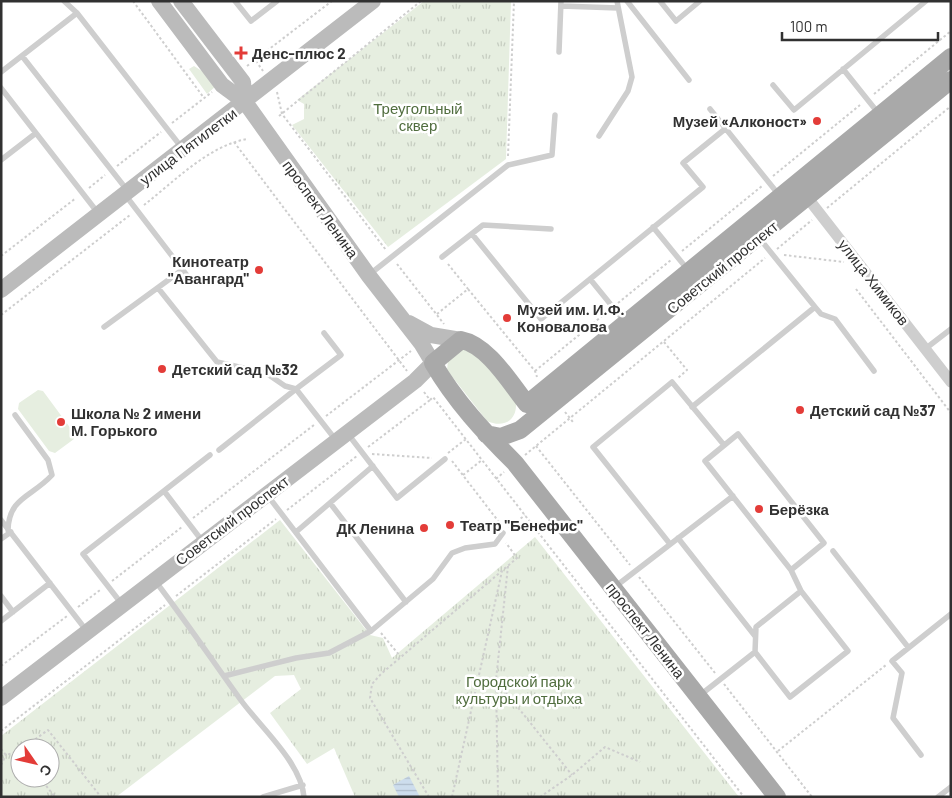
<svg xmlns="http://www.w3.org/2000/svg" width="952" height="798" viewBox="0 0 952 798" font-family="Barlow,sans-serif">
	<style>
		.grass { fill: #e6eee0 }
		.park { fill: url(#park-tufts); fill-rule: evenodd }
		.water { fill: url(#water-rules) }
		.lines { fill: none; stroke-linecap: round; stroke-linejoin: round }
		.path { stroke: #cecece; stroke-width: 2; stroke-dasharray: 2.5 2.5; stroke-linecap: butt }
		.service { stroke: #cecece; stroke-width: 5.5 }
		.minor { stroke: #cecece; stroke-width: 11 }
		.secondary { stroke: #bbb; stroke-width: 16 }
		.primary { stroke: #a9a9a9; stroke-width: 18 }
		.poi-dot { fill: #e33c38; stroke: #fff; stroke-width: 2 }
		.labels { text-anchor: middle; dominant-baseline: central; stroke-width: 5; stroke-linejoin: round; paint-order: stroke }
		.poi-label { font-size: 15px; font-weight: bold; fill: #313131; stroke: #fff; text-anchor: start }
		.park-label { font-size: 15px; fill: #506d3e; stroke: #fff }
		.street-label { font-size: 15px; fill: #313131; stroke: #fff }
	</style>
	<defs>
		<pattern id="park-tufts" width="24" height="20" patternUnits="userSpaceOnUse" patternTransform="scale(1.25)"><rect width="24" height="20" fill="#e6eee0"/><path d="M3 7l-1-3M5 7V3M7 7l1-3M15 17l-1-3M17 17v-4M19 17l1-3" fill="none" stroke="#c6cdc1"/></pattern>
		<pattern id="water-rules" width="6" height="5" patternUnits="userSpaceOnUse" patternTransform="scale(1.25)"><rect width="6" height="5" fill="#cddded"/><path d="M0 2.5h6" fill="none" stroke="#b0becc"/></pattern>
	</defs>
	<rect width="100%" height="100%" fill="#fff"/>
	<path class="grass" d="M194,66L205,73L216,86L207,94L189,69Z
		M466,347L478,352L516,403C517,422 502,428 487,421L447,370L448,360Z
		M38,390L43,391L74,433V439L55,453L49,451L18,409L19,403Z"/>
	<path class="park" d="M424,1H511L506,159L388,247L292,125L304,119V104L297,100Z
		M280,520L370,635L383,638L392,658L535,537L739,797H355L334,748L307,764L270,713L301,689L294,675L275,676L116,797H1V736ZM20,748H50V778H20Z"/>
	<path class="water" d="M409,776L420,797H399L393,785Z"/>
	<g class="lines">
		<path class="path" d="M133,1L204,98
			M256,61L263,71
			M247,66L332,1
			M277,92L282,114L386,250
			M874,94L951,31
			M279,116L421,1
			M172,123L212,92
			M234,142L407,371
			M508,156L514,1
			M117,166L161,132
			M773,176L860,105
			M89,188L105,175
			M144,205C175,181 208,146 247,139
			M827,208L951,106
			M777,249L812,220
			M682,251L762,186
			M784,255L844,262
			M1,256L76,198
			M397,264L444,324
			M448,264L468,289
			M856,289L951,413
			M618,303L671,260
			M437,314L468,289L535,371L537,377
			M1,315L130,215
			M664,342L687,370L678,378
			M535,371L607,312
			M424,392L430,400L433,397L744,797
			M565,412L573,422
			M326,416L411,351
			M536,446L630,565
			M368,447L430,400
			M448,453L466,439
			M372,454L432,458
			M525,455L765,258
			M452,461L502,526
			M463,475L482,460
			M496,479L504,472
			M287,510L357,456
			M193,518L314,425
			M509,528L525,515
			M508,566L496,680L572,775
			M639,577L715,673
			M112,581L182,527
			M176,596L276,519
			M78,607L100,590
			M381,633L400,656
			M1,666L67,616
			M496,680L498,797
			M724,684L812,797
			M1,731L165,605
			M23,748L48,730L101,797
			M1,749L6,755L20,751
			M778,751L886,665
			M1,765L6,755
			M40,778L55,797
			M429,797L370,698L372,684L381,674L517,558L506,543
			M452,797L502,571
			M540,797L572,775L605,747L640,762"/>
		<path class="service" d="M64,1L77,13L182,148
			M235,1L251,21L277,1
			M627,1L689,80
			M660,1L676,21L700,1
			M561,6L618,8
			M559,52L561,1
			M22,56L127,190
			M843,69L879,114
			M1,72L77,13
			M773,85L794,110L926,1
			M1,88L98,213
			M710,109L779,195
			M599,136L628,91L632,77L617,1
			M1,160L36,133
			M126,196L192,282
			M653,227L688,270
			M472,234L541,319L703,187L683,163L725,129
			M442,257L483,225L551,229
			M370,274L508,165L552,155L555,115
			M590,279L625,322
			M158,288L217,362L266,373L285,386L296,389
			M815,307L821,314L835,319L874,371
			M104,327L182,270
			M324,333L341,355L296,389L335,439
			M925,349L951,329
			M692,407L815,307L760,239
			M348,434L397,498L445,459
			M219,450L296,389
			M164,491L203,542
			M268,496L371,631
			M330,503L406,602
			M1,520L86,630
			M8,530C9,497 32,497 52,475L48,460L15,415
			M296,532L373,466
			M678,538L755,636
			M1,539L11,532
			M670,544L593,447L672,382L724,445
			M833,551L908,647
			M791,570L824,543L738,434L705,461L791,570L801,591
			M156,582C185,620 212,660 240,699C260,727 301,762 304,797
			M616,586L733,496
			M801,591L848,651L790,697L755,652L756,627Z
			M1,596L13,612
			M121,603L83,554L210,455
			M1,621L50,583
			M224,676L296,658L329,653L371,631L433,579L452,553L465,548L495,544L503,533
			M699,696L755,652
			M921,755L893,718L902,673L892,661L951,614
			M263,797L303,785
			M938,797L951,787"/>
		<path class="minor" d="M803,192L951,382"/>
		<path class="secondary" d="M181,1L243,82L245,102
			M1,290L373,1
			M409,323L431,335L461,340
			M1,698L415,381L433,363L421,343L369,276L245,102L222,85L159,1"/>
		<path class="primary" d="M527,404C510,383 488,345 461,340L433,363C455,401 484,432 515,463L777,797
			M527,404L951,57
			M486,434L501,437L520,430L951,80"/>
	</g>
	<g class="poi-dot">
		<path d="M238.5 45.5h5v5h5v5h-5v5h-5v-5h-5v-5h5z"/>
		<circle cx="817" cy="121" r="5"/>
		<circle cx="259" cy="270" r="5"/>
		<circle cx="507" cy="318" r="5"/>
		<circle cx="162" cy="369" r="5"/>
		<circle cx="800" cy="410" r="5"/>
		<circle cx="61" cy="422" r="5"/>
		<circle cx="759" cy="509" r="5"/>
		<circle cx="450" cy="525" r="5"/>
		<circle cx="424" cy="528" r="5"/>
	</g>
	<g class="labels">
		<g class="poi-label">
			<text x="252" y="53">Денс-плюс 2</text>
			<text x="807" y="121" text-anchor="end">Музей «Алконост»</text>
			<text x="249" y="261" text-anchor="end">Кинотеатр<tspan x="249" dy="17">"Авангард"</tspan></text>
			<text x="517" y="309">Музей им. И.Ф.<tspan x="517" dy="17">Коновалова</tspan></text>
			<text x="172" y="369">Детский сад №32</text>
			<text x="810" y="410">Детский сад №37</text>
			<text x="71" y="413">Школа № 2 имени<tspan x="71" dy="17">М. Горького</tspan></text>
			<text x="769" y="509">Берёзка</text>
			<text x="460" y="525">Театр "Бенефис"</text>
			<text x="414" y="528" text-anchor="end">ДК Ленина</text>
		</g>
		<g class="park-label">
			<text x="418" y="108">Треугольный<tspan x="418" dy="17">сквер</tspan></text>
			<text x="519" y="681">Городской парк<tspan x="519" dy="17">культуры и отдыха</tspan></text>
		</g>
		<g class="street-label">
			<text transform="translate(188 146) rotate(-37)">улица Пятилетки</text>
			<text transform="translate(321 209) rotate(54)">проспект Ленина</text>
			<text transform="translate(722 267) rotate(-39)">Советский проспект</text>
			<text transform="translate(874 282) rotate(52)">улица Химиков</text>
			<text transform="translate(232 520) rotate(-37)">Советский проспект</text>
			<text transform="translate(646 630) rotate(52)">проспект Ленина</text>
		</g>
	</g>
	<rect width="952" height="798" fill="none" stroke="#313131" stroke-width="5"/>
	<g transform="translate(35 763) rotate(124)"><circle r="24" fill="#ffffff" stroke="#adadad"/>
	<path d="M0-4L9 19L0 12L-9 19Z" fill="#e33c38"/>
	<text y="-8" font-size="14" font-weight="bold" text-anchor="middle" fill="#313131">С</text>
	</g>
	<path d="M782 32v8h156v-8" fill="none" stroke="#313131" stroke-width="2.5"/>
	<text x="790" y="32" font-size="15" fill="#313131" stroke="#ffffff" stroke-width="4" paint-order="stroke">100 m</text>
</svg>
